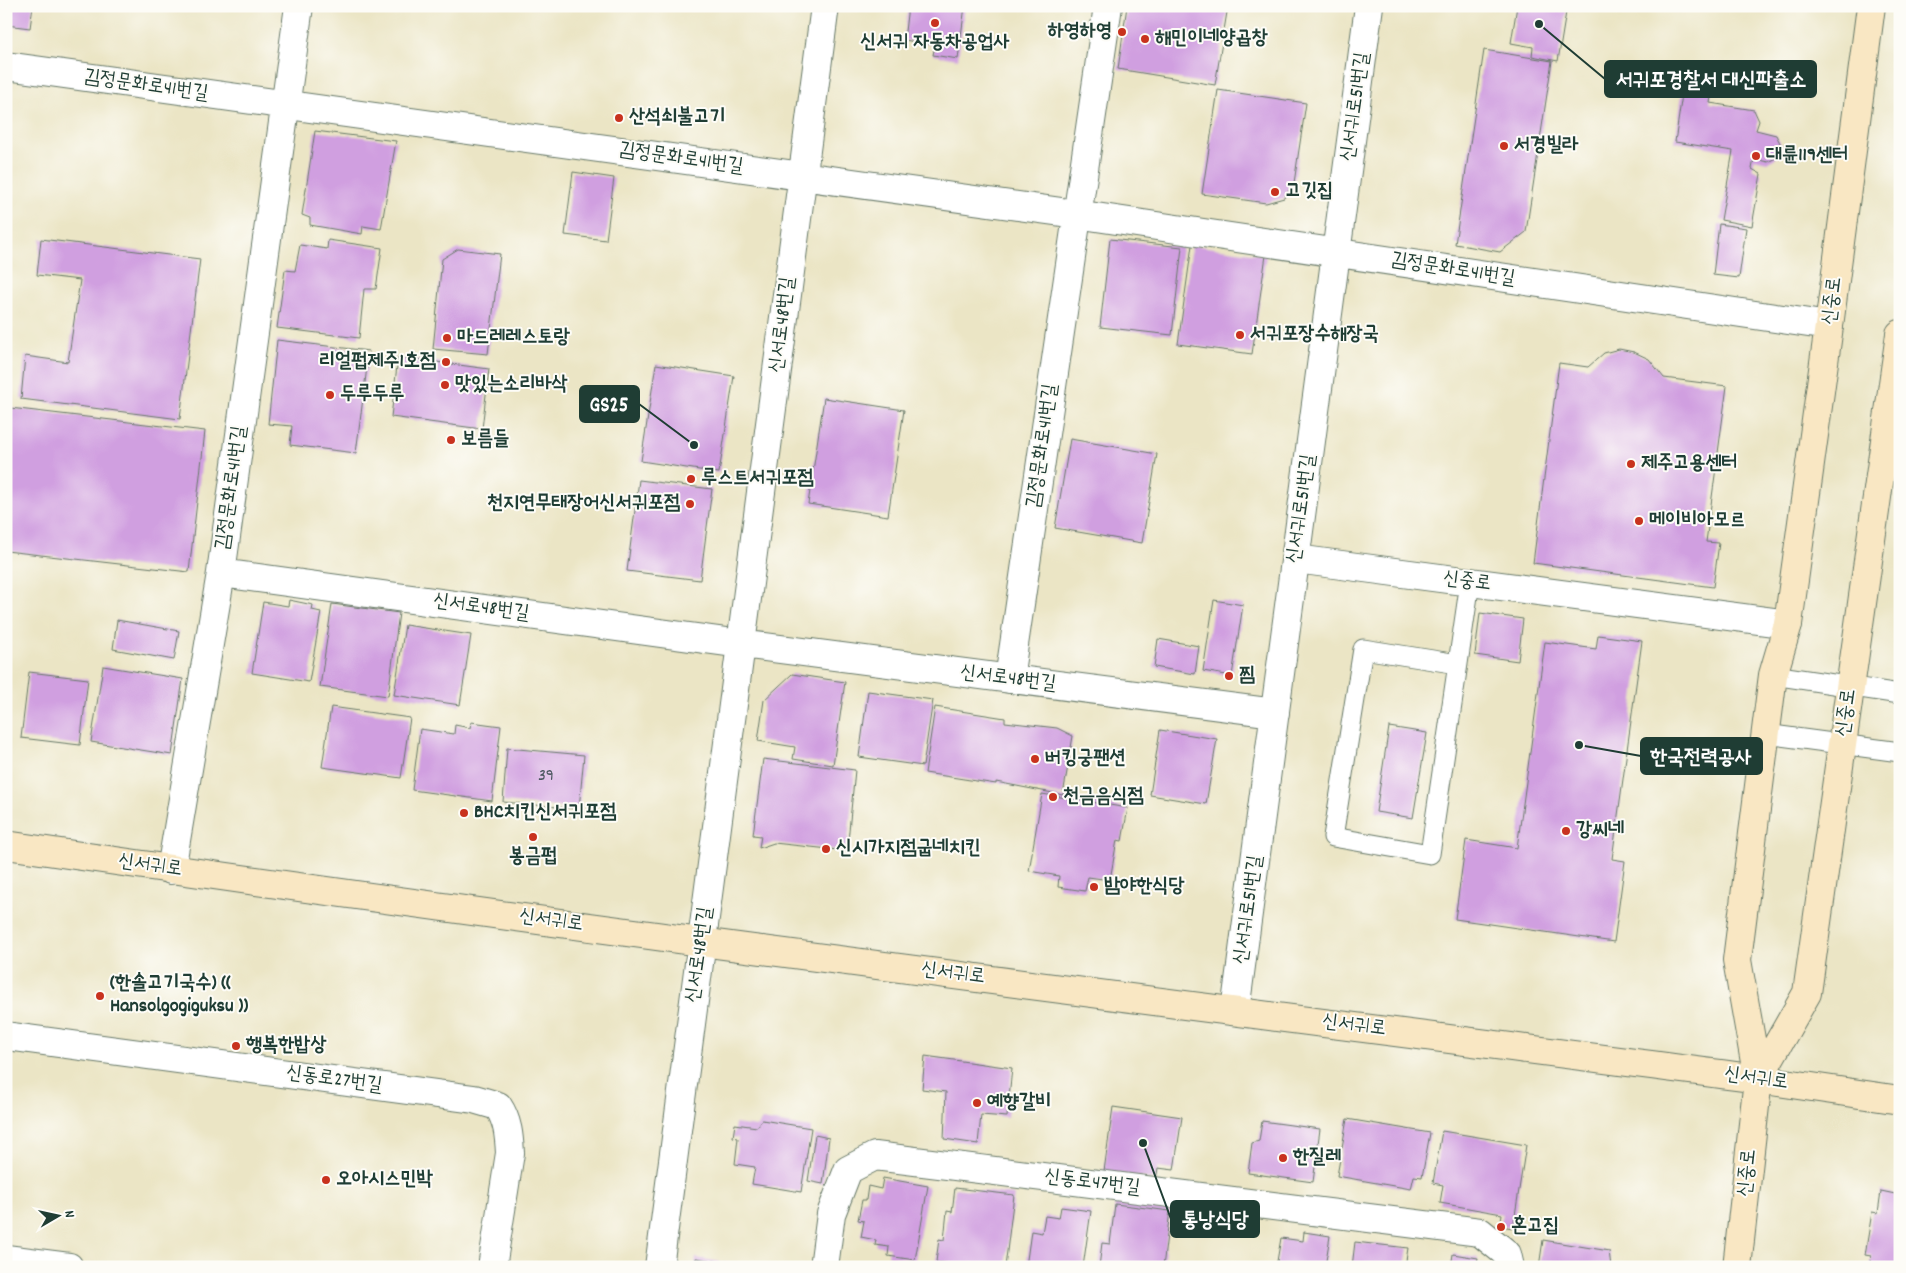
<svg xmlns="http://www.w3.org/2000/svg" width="1906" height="1273" viewBox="0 0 1906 1273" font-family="Dekko,'Poor Story',sans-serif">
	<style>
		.building { fill: #d09fe0 }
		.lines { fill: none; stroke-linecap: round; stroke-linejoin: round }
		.lane-casing { stroke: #667867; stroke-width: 21 }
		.street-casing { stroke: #667867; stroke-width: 30 }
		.secondary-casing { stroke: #667867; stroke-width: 30 }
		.lane { stroke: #fff; stroke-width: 19 }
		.street { stroke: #fff; stroke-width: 28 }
		.secondary { stroke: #f9e7c3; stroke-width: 28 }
		.poi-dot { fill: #c8321e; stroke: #fdfcf7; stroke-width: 2 }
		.labels { text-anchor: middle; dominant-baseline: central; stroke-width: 4; stroke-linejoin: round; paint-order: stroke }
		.number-label { font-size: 18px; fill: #4b565f }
		.poi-label { font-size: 20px; font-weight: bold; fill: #1f3d34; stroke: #fdfcf7; text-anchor: start }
		.street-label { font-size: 20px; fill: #1f3d34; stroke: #fdfcf7 }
		.leader { fill: none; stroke: #1f3d34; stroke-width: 2 }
		.callout-dot { fill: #1f3d34; stroke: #fdfcf7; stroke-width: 2 }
		.callout { fill: #1f3d34; stroke: #1f3d34; stroke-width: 2 }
		.callout-label { font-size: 21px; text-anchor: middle; font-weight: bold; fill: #fff }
	</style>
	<rect width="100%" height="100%" fill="#fdfcf7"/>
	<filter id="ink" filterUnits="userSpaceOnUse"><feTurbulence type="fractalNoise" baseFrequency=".02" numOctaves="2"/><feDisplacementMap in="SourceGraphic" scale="10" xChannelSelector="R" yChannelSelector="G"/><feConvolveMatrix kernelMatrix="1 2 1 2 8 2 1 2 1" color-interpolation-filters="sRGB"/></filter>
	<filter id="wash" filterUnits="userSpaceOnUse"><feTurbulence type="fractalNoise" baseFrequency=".0096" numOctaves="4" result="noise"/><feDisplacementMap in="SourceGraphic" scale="20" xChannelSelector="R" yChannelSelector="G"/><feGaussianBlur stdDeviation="1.12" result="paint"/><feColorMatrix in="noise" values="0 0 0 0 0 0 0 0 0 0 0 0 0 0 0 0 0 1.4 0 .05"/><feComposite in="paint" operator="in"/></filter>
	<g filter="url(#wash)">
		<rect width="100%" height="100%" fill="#ebe5c5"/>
		<g id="blocks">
			<path class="building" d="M6,6H33L30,28L6,25Z
				M908,6H965L958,59L933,55L935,45L904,40Z
				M1127,6H1228L1215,85L1118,69Z
				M1517,6H1567L1558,61L1532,56L1533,47L1511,43Z
				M1484,50L1552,61L1526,232L1500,252L1455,244Z
				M1684,81L1713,85L1710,103L1754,110L1759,121L1756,130L1776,135L1785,153L1768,162L1754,159L1752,169L1761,174L1752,226L1721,220L1733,151L1675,142Z
				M1218,90L1306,103L1294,183L1284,198L1266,203L1202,194Z
				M315,131L396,141L381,229L363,226L362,234L310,225V218L302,215Z
				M573,172L614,178L606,240L565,235Z
				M1719,224L1746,228L1739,278L1713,275Z
				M41,239L200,259L180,419L21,399L25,356L68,362L80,280L37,275Z
				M1110,239L1182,247L1172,335L1100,327Z
				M328,240L382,248L376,289H364L359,338L277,328L285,270L295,271L300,245L327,249Z
				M1192,245L1266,255L1252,354L1178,344Z
				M458,249L500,254L488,354L433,349L442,259Z
				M277,340L369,351L356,453L290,445L292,426L268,424Z
				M1619,349L1634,352L1649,359L1664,378L1727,386L1706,542L1719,543L1713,587L1533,563L1559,363L1588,367L1604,353Z
				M398,357L489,369L482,429L391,417Z
				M656,364L734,376L719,473L641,461Z
				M824,398L904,410L888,516L808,504Z
				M10,408L205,431L189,572L6,551V444Z
				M1070,439L1157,454L1142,543L1055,528Z
				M639,480L712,489L700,580L627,571Z
				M289,600L313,605L312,610L321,612L309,682L252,673L263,602L288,606Z
				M1214,600L1243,605L1232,676L1203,671Z
				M332,604L399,613L388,696L320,687Z
				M1480,613L1523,619L1518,661L1475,655Z
				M117,620L179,631L174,660L113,649Z
				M405,625L471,635L460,705L394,695Z
				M1598,635L1642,641L1612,859L1625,861L1614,942L1455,919L1466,840L1517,848L1545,642L1596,649Z
				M1158,639L1199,646L1195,674L1154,667Z
				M103,666L183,679L172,755L91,742Z
				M29,672L88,679L80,745L21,738Z
				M792,674L845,682L833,765L793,759L795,747L758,741L764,700Z
				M868,691L933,700L923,766L859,757Z
				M331,707L410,718L401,778L322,767Z
				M935,707L1005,718V722L1057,728L1073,736L1063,795L996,782V784L925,773Z
				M471,722L501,726L492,801L412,790L420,729L454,734L455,725L470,728Z
				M1389,727L1427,733L1413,818L1376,812Z
				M1160,730L1217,739L1206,804L1150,795Z
				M507,748L584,755L579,809L503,802Z
				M763,759L855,770L847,851L774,843L759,848L761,836L753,835Z
				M1042,794L1128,808L1122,841L1117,840L1110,880L1088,877L1085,891L1058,887L1059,876L1029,871Z
				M925,1056L1012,1068L1007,1117L981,1115L978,1144L944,1139L946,1092L922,1089Z
				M1113,1107L1182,1117L1174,1170L1158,1168L1156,1180L1104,1171Z
				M1347,1119L1430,1133L1422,1177L1414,1176L1411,1189L1337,1176Z
				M762,1120L811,1128L801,1192L752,1184L755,1167L735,1164L738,1138L733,1137L735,1124L757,1127Z
				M1262,1121L1320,1129L1313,1182L1248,1173L1252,1143L1259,1141Z
				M1442,1131L1526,1145L1513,1228L1500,1226L1502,1214L1440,1203L1443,1185L1433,1183Z
				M815,1135L829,1138L823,1184L808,1181Z
				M883,1178L928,1186L915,1260L888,1256L889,1247L875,1245L876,1240L861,1237L864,1221L858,1220L862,1200H866L868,1186L881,1189Z
				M955,1188L1014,1195L1005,1267H972L936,1262L939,1239L944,1240L947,1211L952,1212Z
				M1881,1191L1900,1195V1267H1869L1871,1256L1865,1255L1872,1212L1878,1213Z
				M1115,1204L1170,1211L1163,1267H1099L1102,1243L1110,1244Z
				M1061,1207L1091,1211L1083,1267H1026L1031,1231L1042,1233L1045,1216L1059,1218Z
				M1304,1232L1330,1236L1325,1267H1276L1281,1238L1303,1241Z
				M1543,1240L1609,1251L1611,1267H1539Z
				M1355,1242L1408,1248L1405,1267H1352Z
				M1453,1254L1478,1258L1477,1263L1492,1267H1451Z
				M696,1258L745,1266V1267H695Z"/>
		</g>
	</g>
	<g filter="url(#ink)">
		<use href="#blocks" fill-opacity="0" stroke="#667867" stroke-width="1"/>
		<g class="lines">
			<g class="lane-casing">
				<path id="lane" d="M1458,664L1363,649L1333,837L1430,854L1470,582
					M1773,675L1900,694
					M1766,734L1900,752"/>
			</g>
			<g class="street-casing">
				<path id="street" d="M6,66L1076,214L1829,326
					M1296,559L1788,624
					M221,573L741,644L1275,713
					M1009,679L1108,6
					M171,870L221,573L299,6
					M1235,1011L1369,6
					M6,1036L474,1099L498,1106C508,1121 509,1136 510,1153L492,1267
					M6,1259L69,1267
					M659,1267L825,6
					M824,1267L831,1214L848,1170L875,1156L1480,1232L1507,1254L1510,1267"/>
			</g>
			<g class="secondary-casing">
				<path id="secondary" d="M6,845C589,931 1174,1003 1758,1079L1900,1100
					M1758,1079L1807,993L1900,334
					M1737,1267L1758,1079L1737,960L1773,675L1788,624L1829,326L1871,6"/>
			</g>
			<use href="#lane" class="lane"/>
			<use href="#street" class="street"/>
			<use href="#secondary" class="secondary"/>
		</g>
	</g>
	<g class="poi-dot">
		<circle cx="935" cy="23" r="5"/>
		<circle cx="1122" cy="32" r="5"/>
		<circle cx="1145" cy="39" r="5"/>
		<circle cx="619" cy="118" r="5"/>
		<circle cx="1504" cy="146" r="5"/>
		<circle cx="1756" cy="156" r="5"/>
		<circle cx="1275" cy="192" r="5"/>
		<circle cx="1240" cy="335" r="5"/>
		<circle cx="447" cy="338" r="5"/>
		<circle cx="446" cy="362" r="5"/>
		<circle cx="445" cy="385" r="5"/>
		<circle cx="330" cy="395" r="5"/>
		<circle cx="451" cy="440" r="5"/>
		<circle cx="1631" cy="464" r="5"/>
		<circle cx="691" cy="479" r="5"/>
		<circle cx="690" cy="504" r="5"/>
		<circle cx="1639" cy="521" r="5"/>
		<circle cx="1229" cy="676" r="5"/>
		<circle cx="1035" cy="759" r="5"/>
		<circle cx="1053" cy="797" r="5"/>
		<circle cx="464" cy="813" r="5"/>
		<circle cx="1566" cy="831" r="5"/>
		<circle cx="533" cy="837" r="5"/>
		<circle cx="826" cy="849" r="5"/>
		<circle cx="1094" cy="887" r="5"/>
		<circle cx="100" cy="996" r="5"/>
		<circle cx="236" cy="1046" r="5"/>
		<circle cx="977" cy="1103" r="5"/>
		<circle cx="1283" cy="1158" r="5"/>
		<circle cx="326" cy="1180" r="5"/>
		<circle cx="1501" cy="1227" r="5"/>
	</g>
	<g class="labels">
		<g class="number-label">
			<text x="546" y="776">39</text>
		</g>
		<g class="poi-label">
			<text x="1112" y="32" text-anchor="end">하영하영</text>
			<text x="1155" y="39">해민이네양곱창</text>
			<text x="935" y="43" text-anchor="middle">신서귀 자동차공업사</text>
			<text x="629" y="118">산석쇠불고기</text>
			<text x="1514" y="146">서경빌라</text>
			<text x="1766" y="156">대륜119센터</text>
			<text x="1285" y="192">고깃집</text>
			<text x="1250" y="335">서귀포장수해장국</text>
			<text x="457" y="338">마드레레스토랑</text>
			<text x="436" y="362" text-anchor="end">리얼펍제주1호점</text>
			<text x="455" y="385">맛있는소리바삭</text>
			<text x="340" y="395">두루두루</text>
			<text x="461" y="440">보름들</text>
			<text x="1641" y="464">제주고용센터</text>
			<text x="701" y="479">루스트서귀포점</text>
			<text x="680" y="504" text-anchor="end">천지연무태장어신서귀포점</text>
			<text x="1649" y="521">메이비아모르</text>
			<text x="1239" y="676">찜</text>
			<text x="1045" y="759">버킹궁팬션</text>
			<text x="1063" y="797">천금음식점</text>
			<text x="474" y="813">BHC치킨신서귀포점</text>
			<text x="1576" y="831">강씨네</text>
			<text x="836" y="849">신시가지점굽네치킨</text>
			<text x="533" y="857" text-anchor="middle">봉금펍</text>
			<text x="1104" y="887">밤야한식당</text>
			<text x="110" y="984">(한솔고기국수) ((<tspan x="110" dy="23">Hansolgogiguksu ))</tspan></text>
			<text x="246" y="1046">행복한밥상</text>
			<text x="987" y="1103">예향갈비</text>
			<text x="1293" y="1158">한질레</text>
			<text x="336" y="1180">오아시스민박</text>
			<text x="1511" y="1227">혼고집</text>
		</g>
		<g class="street-label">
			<text transform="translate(146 86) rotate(8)">김정문화로41번길</text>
			<text transform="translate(1356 107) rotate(-82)">신서귀로51번길</text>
			<text transform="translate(681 159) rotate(8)">김정문화로41번길</text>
			<text transform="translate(1453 270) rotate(9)">김정문화로41번길</text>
			<text transform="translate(1833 301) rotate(-83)">신중로</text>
			<text transform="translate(783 325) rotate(-83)">신서로48번길</text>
			<text transform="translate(1043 446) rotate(-82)">김정문화로41번길</text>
			<text transform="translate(232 488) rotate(-82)">김정문화로41번길</text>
			<text transform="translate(1302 509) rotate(-82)">신서귀로51번길</text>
			<text transform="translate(1467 582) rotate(7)">신중로</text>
			<text transform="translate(481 608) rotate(8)">신서로48번길</text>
			<text transform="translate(1008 679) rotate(7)">신서로48번길</text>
			<text transform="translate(1847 713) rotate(-82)">신중로</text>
			<text transform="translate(150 866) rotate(8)">신서귀로</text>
			<text transform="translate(1249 910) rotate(-82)">신서귀로51번길</text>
			<text transform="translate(551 921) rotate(8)">신서귀로</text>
			<text transform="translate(700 955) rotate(-82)">신서로48번길</text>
			<text transform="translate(953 974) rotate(7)">신서귀로</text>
			<text transform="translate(1354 1026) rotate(7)">신서귀로</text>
			<text transform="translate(1756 1079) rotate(8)">신서귀로</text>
			<text transform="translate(334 1080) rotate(8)">신동로27번길</text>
			<text transform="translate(1748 1173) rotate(-84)">신중로</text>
			<text transform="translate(1092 1183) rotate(7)">신동로47번길</text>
		</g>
	</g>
	<path class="leader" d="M1539 24L1605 79M694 445L639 404M1579 745L1641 756M1143 1143L1171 1219"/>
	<g class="callout-dot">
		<circle cx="1539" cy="24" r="5"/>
		<circle cx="694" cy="445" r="5"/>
		<circle cx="1579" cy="745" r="5"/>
		<circle cx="1143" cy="1143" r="5"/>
	</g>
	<g class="callout">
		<rect x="1605" y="61" width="211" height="36" rx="5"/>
		<rect x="580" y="386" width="59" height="36" rx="5"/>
		<rect x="1641" y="738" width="121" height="36" rx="5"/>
		<rect x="1171" y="1201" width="88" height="36" rx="5"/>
	</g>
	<g class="callout-label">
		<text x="1711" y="86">서귀포경찰서 대신파출소</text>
		<text x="609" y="411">GS25</text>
		<text x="1701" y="763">한국전력공사</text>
		<text x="1215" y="1226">통낭식당</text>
	</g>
	<rect width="1906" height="1273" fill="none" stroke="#fdfcf7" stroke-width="25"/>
	<g transform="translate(58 1216) rotate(81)" stroke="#fdfcf7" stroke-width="4" paint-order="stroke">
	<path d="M0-4L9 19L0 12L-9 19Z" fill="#1f3d34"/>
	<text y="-8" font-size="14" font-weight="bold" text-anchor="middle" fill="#1f3d34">N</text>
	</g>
</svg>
